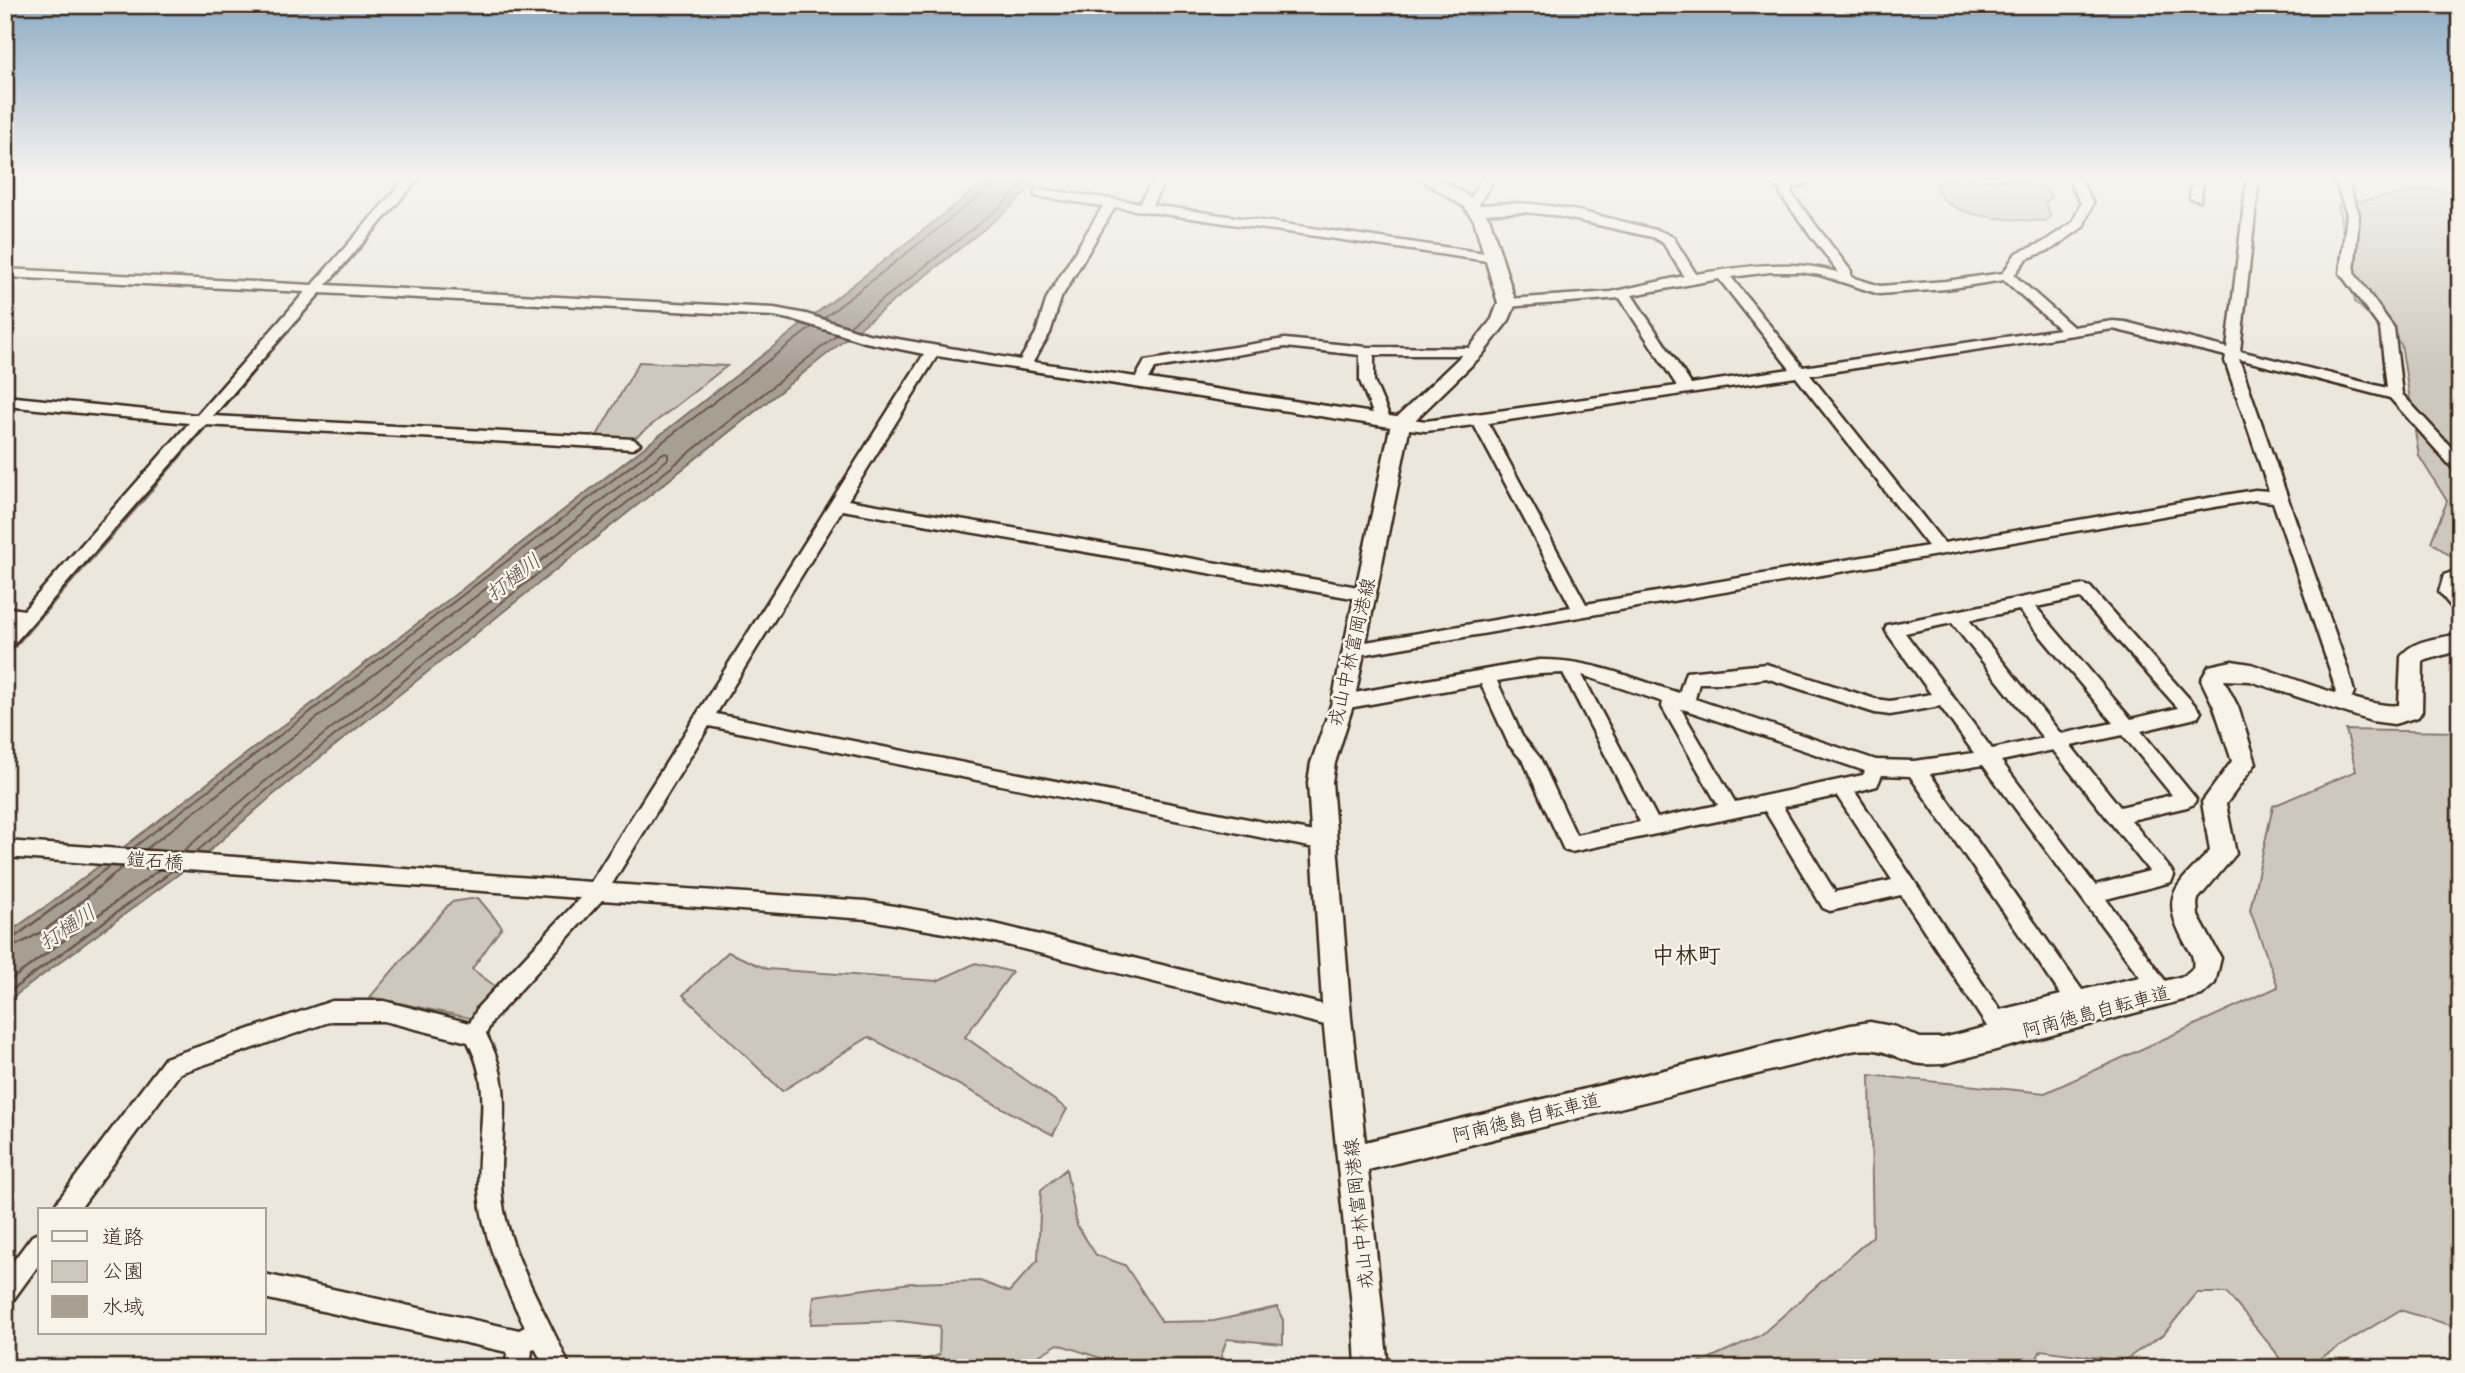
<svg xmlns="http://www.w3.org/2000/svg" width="2465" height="1373" viewBox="0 0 2465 1373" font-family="'Patrick Hand','Klee One',sans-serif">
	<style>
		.green { fill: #cec8bc; stroke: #84796d; stroke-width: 2 }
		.water { fill: #a89f93; stroke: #7c7064; stroke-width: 2 }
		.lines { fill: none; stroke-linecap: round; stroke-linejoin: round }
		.shore-far1 { stroke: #67594d; stroke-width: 2 }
		.shore { stroke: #67594d; stroke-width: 2.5 }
		.stream-far1 { stroke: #7c7064; stroke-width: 2.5 }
		.stream { stroke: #7c7064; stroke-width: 3.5 }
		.minor-casing { stroke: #3b2a1e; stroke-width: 5 }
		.major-casing { stroke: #3b2a1e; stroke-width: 5 }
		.minor { fill: #f7f3e8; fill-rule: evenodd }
		.major { fill: #f7f3e8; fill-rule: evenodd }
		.labels { text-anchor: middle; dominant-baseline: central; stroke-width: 5; stroke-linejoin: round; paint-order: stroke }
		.street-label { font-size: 19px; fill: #3b2a1e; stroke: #f7f3e8 }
		.water-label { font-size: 21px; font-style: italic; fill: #615347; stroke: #f7f3e8 }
		.quarter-label { font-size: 23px; font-weight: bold; fill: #3b2a1e; stroke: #f7f3e8 }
	</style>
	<rect width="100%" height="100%" fill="#ece7dc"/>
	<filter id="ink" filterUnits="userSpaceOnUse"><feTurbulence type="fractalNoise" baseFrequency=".0143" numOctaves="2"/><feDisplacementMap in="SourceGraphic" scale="14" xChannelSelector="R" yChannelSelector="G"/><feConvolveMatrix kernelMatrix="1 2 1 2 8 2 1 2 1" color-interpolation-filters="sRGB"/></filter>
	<g filter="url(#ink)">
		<path class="green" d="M1951,178C1964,178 1978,180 1991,180C2015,181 2038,175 2052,198L2045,202L2051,216L2045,221C2019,220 1942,220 1936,186L1941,181Z
			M2457,178H2460V563L2431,542L2447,501L2419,456L2401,344L2355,302L2338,205L2428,189L2452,192Z
			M639,362L727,366L631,441L595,439Z
			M2460,728V1328L2400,1310L2314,1362L2311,1368H2285L2275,1351L2227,1293H2197L2164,1334L2123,1361L2041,1350L2032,1368H1688L1761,1335L1873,1236L1870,1075L2045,1093L2278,987L2250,910L2273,806L2356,771L2346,730L2459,732Z
			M478,898L502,927L472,969L503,992L470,1018L370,997L451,902Z
			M728,952L767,969L937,981L976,963L1012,972L965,1037L1067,1109L1053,1135L869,1037L782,1091L683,995Z
			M1066,1169L1077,1225L1096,1255L1125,1265L1162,1322L1214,1321L1277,1307L1283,1320V1344L1227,1339L1219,1362L1174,1368H1131L1058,1344L1018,1368H902L939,1355L940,1326L900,1321L811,1324L814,1296L911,1283L980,1281L1009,1292L1038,1260L1041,1190Z"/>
		<path class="water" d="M990,178H1041L1003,214L273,795L207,853L5,1003V935L49,904L452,597Z"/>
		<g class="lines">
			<path class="shore-far1" d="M824,318L987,190L993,185L994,178
				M849,326L998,209L1031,178
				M133,848L812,327
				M146,849L663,453L668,454V459L263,783L182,852
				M195,853L268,789L837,335
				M95,877L110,866
				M110,877L123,867
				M149,877L159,870
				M163,877L172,871"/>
			<path class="shore" d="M5,940L12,939L97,876
				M5,949C45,937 80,902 112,876
				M5,984L151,876
				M5,995L166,876"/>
			<path class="stream-far1" d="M214,418L421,178
				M154,487L209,424"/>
			<path class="stream" d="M5,657L156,485"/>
			<g class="minor-casing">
				<path id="minor" d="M406,178H419L326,285L774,308L806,314L868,334L1020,360L1036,333L1047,298L1103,206L1035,196V190L1039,189L1140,203L1154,178H1166L1152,205L1499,255L1500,258L1494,262L1115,207L1061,298L1050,333L1033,362L1136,377L1145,361L1285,339L1367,347L1481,348V354L1476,355H1374V381L1389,416L1426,421L1677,386L1620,298L1507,307L1500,303L1507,299L1611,292L1684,276L1663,243L1652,237L1553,215L1522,212L1476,214L1470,210L1472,207C1533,194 1601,217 1660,231L1673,237L1696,274C1744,267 1791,258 1839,273L1782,197L1779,189L1762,178H1778L1786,183L1799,178H1819L1791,189L1792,194L1851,271V277L1880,286L1946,281L2003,273L2016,253L2042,243L2073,222L2081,203L2067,178H2079L2093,203L2083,227L2052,249L2026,259L2014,275L2073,327L2113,321L2125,322L2227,348L2247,178H2259L2240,351L2387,388L2380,328L2340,273L2347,214L2334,178H2346L2359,214L2354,273L2394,328L2402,394L2460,457V472L2455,471L2390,398L2239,359L2348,670L2354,692L2348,706H2336L2333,701L2336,692L2330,670L2273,502L2255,500L1366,654L1348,652L1345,647L1348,642H1366L1571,607L1474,425L1426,431L1384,426L937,356L848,500L1364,588L1372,594L1364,600L842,510L716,714L1324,834L1331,836L1334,842L1331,848L1324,850L709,726L612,884L866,901L995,924L1337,1008L1344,1011L1348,1018L1344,1025L1337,1028L995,942L866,919L602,900L492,1021L486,1034C521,1099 492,1146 504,1211C516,1268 548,1315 570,1368H545L535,1348L532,1350L530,1368H506L507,1352L264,1298V1274L519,1330L525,1327C504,1284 482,1238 479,1190C475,1136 495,1094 468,1042L384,1021H332L180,1073L79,1210H53L57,1202L165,1058L332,1001H384L470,1023L478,1007L580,898L5,857V841L591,882L924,354L865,342L798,321L774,316L320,293L213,416L633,439L640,444L633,449L205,425L11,647L5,649V631L15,621L5,619V607L24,610L189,423L5,406V396L197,415L305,292L5,277V269L312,285ZM1770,272H1800L1820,275L1879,294L1946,289L2004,280L2059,329L1803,367L1731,277ZM1719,279L1790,369L1691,384L1632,295ZM2113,329L2226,356L2225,361L2269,491L2255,490L1944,543L1810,375ZM1285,347L1360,355V381L1373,413L1149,379L1155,368ZM1796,377L1928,546L1586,604L1488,423Z
					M1482,178H1494L1479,204L1466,207L1464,204L1470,199Z
					M2192,178H2204L2200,201L2190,198Z
					M2084,585L2090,587L2201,712L2198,717L2192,719L2141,731L2196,799L2194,804L2187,807L2131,820L2171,870L2174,876L2171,882L2106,899L2166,982L2163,989L2156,991L1995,1031L1988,1028L1901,895L1830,911L1823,908L1765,811L1571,852L1564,850L1524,762L1509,745L1481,684L1343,709L1337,707L1334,702L1337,697L1343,695L1539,660C1589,659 1632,678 1679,693L1686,672L1766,664L1875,699L1890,701L1931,694L1887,633L1885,629L1887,625ZM2080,598L2178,708L2131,719L2036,607ZM2019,610L2113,723L2061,734L1969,620ZM1952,623L2043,738L1992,749L1905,633ZM1563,673L1640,822L1576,835L1540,758L1522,736L1497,681L1539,674ZM1582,675L1663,702L1662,707L1718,805L1657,818ZM1766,678L1875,713L1890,715L1940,706L1974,753L1914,761L1876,760L1695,699L1699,683H1733ZM1681,709L1686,710L1865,771L1863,775L1735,802ZM2123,735L2172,795L2120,807L2071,746ZM2053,750L2149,871L2095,885L2001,761ZM1983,765L2140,977L2082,990L1930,774ZM1882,775L1910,776L2061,995L2000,1010L1855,792L1877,786ZM1837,796L1892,880L1835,892L1783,807Z
					M40,1232V1263L13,1300L5,1304V1272L32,1236Z"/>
			</g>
			<g class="major-casing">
				<path id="major" d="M1419,178H1439L1476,201L1490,220L1516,303L1509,320L1482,355L1410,425L1354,702L1335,763L1332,782L1351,1018L1365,1142L1851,1025L1870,1022L1896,1027L1920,1038H1943L2184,976L2193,968C2195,958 2191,952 2185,943C2158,894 2177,886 2210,851L2202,802L2232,761L2214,707L2201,680L2209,666L2232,661L2251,664C2281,674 2372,710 2399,705L2401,657C2411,639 2442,638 2460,634V650L2423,661L2422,711L2418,717L2394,724L2371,721L2250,681L2224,680L2238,707L2256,763L2226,804L2236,854L2198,899L2197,904L2198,916L2221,958L2215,983L2202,995L1943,1064C1934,1064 1924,1065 1915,1063C1887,1055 1883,1046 1851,1051L1368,1170L1388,1368H1356L1354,1326L1323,1018L1308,782L1311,763L1332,702L1391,423L1470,347L1492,319L1498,303L1474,220L1464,207Z
					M2460,569V610L2452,608L2439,592L2444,575Z"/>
			</g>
			<use href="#minor" class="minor"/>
			<use href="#major" class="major"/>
		</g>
	</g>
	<linearGradient id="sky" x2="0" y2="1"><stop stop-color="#8eacc6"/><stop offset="0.48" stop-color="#f6f4ef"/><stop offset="1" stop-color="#f6f4ef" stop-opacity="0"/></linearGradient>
	<rect width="2465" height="371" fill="url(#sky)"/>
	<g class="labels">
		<g class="street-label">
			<text transform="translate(1351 652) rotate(-77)">戎山中林富岡港線</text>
			<text transform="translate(155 860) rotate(4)">鎧石橋</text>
			<text transform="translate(2096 1011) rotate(-15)">阿南徳島自転車道</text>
			<text transform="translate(1526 1117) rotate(-14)">阿南徳島自転車道</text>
			<text transform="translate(1358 1214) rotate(-96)">戎山中林富岡港線</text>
		</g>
		<g class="water-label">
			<text transform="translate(513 577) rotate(-38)">打樋川</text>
			<text transform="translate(67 927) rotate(-34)">打樋川</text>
		</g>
		<g class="quarter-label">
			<text x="1686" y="954">中林町</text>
		</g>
	</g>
	<rect width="2465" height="1373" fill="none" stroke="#f7f3e8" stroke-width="28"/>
	<rect x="14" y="14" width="2437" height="1345" fill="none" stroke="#3b2a1e" stroke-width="2.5" filter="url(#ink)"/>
	<rect x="38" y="1208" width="228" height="126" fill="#f7f3e8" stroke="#aca397" stroke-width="2"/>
	<rect x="52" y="1231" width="35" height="10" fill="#f7f3e8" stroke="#aca397" stroke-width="2"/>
	<text x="102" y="1244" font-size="21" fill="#3b2a1e">道路</text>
	<rect x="52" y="1261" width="35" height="21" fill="#cec8bc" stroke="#aca397" stroke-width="2"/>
	<text x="102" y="1278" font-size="21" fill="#3b2a1e">公園</text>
	<rect x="52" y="1296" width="35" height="21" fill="#a89f93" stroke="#aca397" stroke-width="2"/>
	<text x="102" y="1314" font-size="21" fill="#3b2a1e">水域</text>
</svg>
